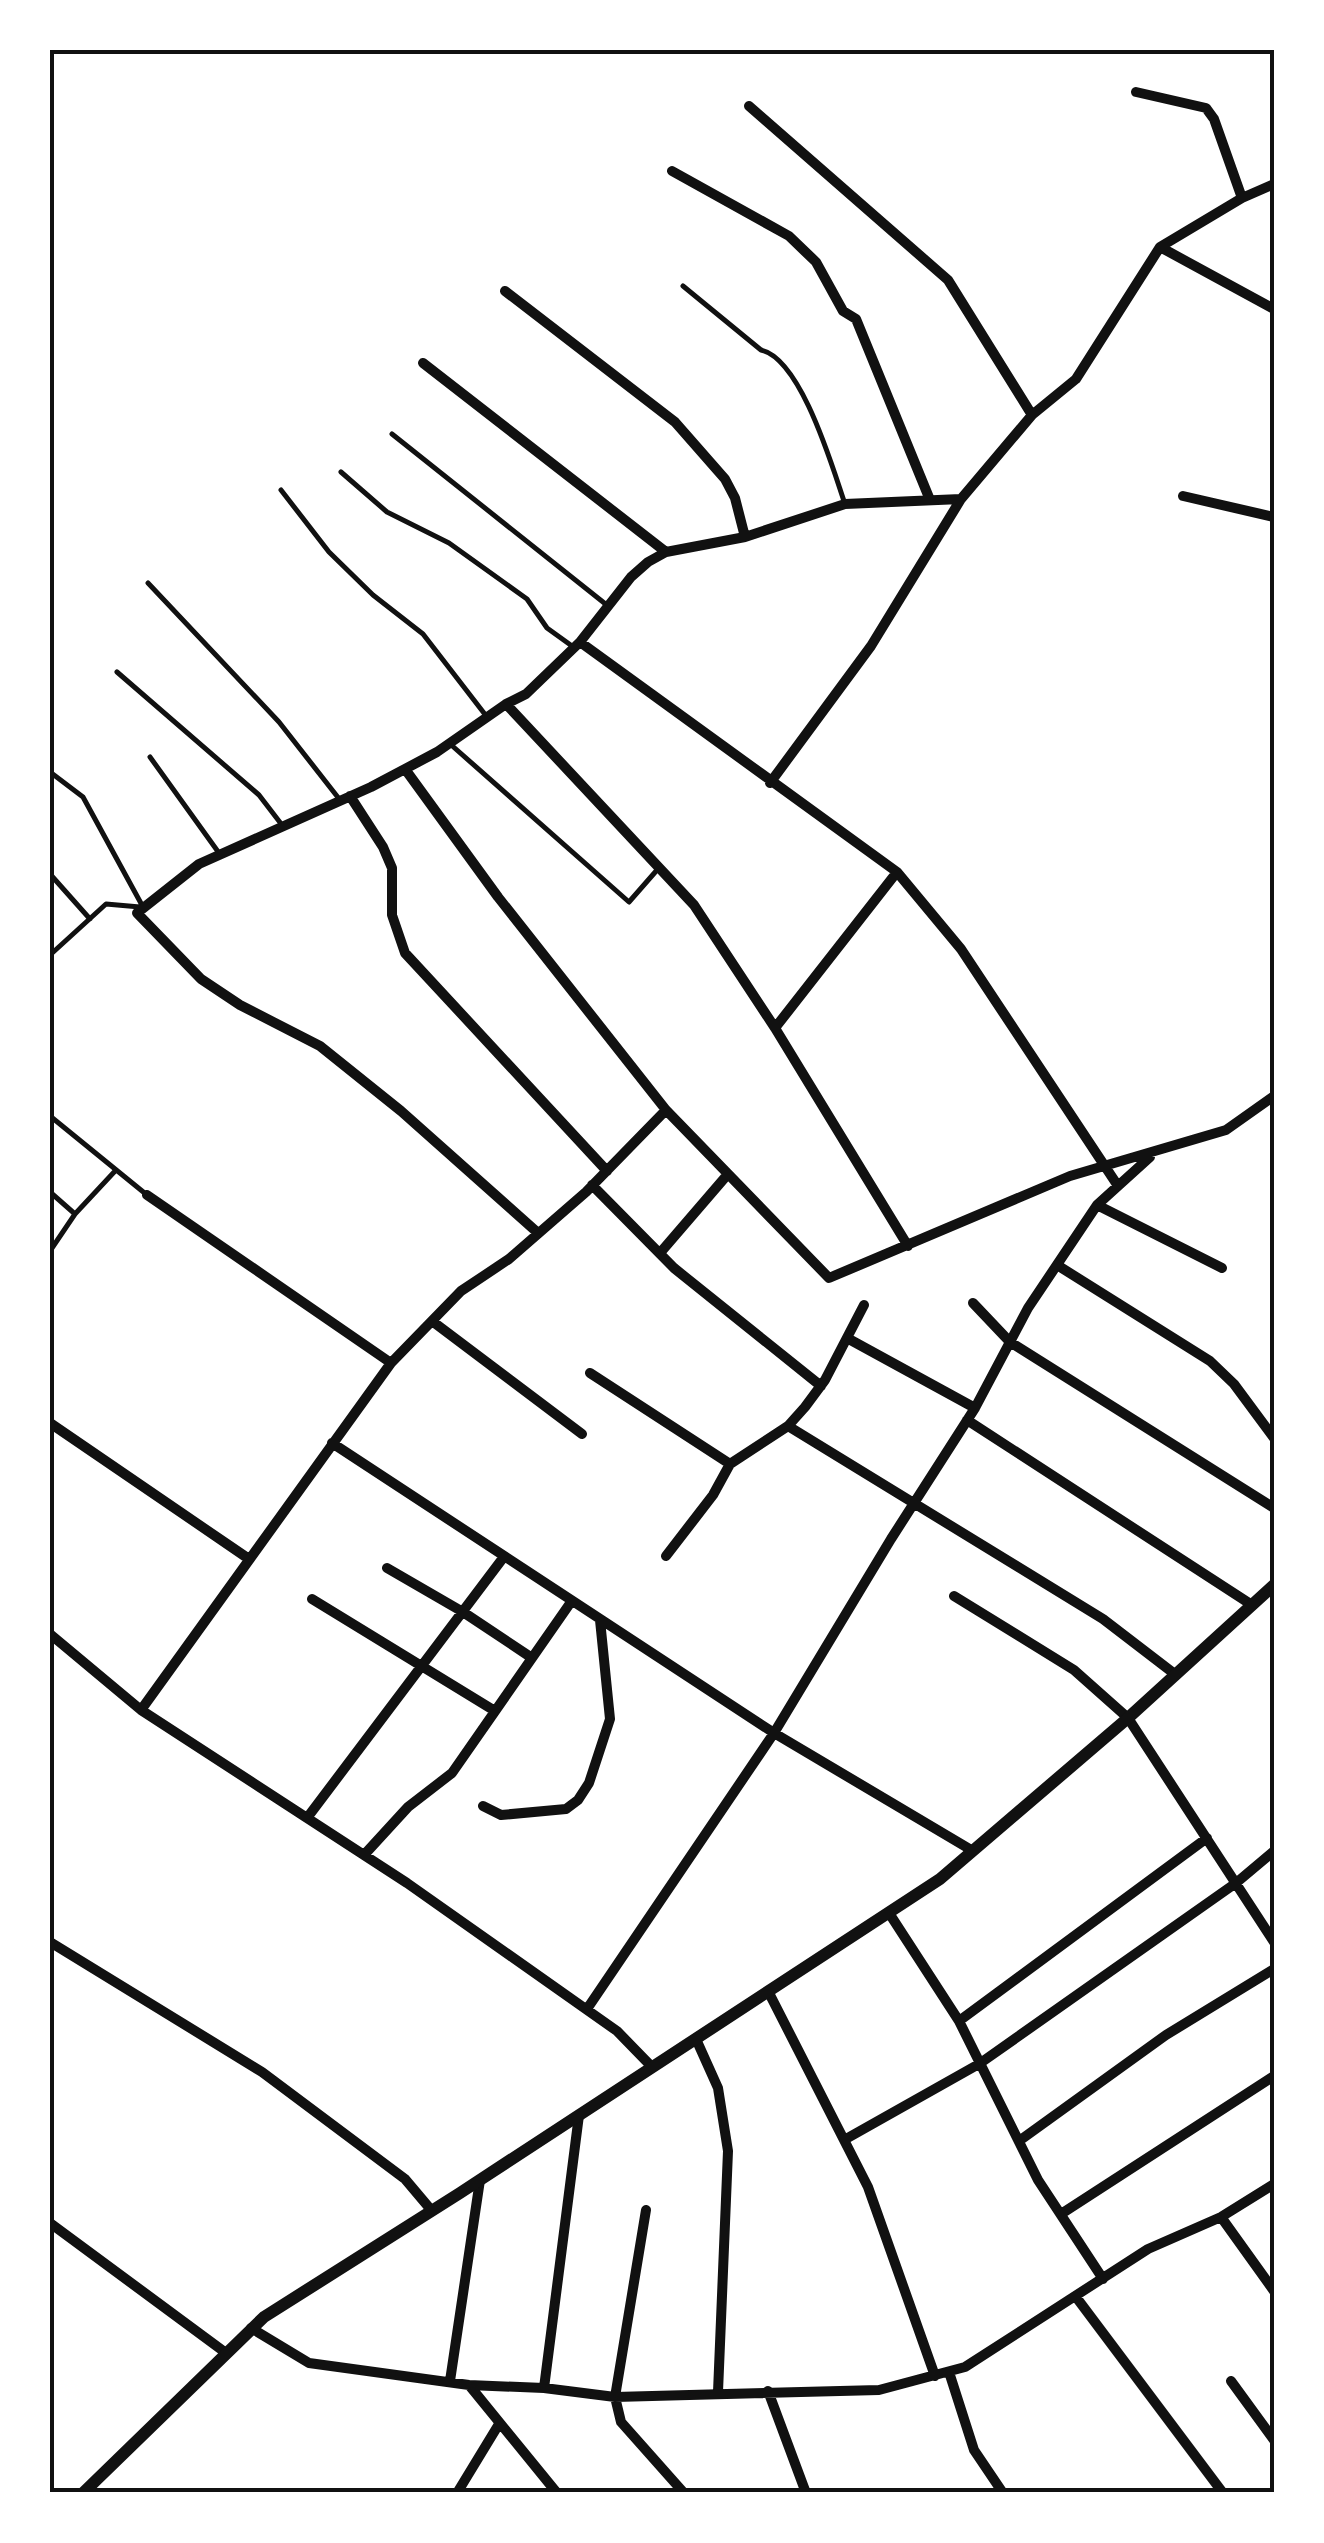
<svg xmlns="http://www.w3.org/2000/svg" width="1324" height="2543" viewBox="0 0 1324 2543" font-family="Barlow,sans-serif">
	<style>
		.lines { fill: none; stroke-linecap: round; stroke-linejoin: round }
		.service { stroke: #111; stroke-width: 5 }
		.minor { stroke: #111; stroke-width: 10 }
		.tertiary { stroke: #111; stroke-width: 12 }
		.neatline { fill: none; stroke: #111; stroke-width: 4 }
	</style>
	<rect width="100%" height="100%" fill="#fff"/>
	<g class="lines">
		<path class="service" d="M683,286L761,350C801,359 832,466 844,501
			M392,434L608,606
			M341,472L387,512L449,543L527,599L547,628L572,646
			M281,490L329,552L373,595L423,634L487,717
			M148,583L279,722L340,800
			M117,672L259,795L282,825
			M449,743L629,902L657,870
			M150,757L219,853
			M50,772L83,797L143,907
			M50,874L90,919
			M50,955L106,904L140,907
			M50,1116L147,1195
			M50,1192L75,1214
			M50,1251L75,1214L116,1170"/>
		<path class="minor" d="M1136,92L1206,108L1214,119L1242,198
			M749,106L948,280L1032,415
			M672,171L789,236L816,262L843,311L856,319L930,500
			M1160,247L1274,309
			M505,291L675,422L725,479L735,498L745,537
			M423,363L666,552
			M1183,496L1274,517
			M580,642L897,872L961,949L1118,1186
			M506,704L694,905L775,1028L908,1246
			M405,769L498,897L666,1110L829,1278L1070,1176L1226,1130L1274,1096
			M770,783L871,646L961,499L1032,415L1076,379L1160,247L1242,198L1274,184
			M350,796L383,847L392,868V915L405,953L607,1171
			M775,1028L897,872
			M592,1185L674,1268L821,1386
			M147,1195L391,1363
			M1097,1205L1222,1268
			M538,1233L401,1111L320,1046L240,1005L201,979L137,913L199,864L371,787L437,752L506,704L526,694L580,642L631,577L648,562L666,552L745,537L845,504L961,499
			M660,1253L728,1174
			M1057,1265L1210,1361L1234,1384L1274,1438
			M973,1303L1010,1342L1274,1508
			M432,1321L582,1434
			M847,1338L975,1408
			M590,1373L730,1464
			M967,1420L1252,1605
			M50,1423L249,1559
			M788,1426L1103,1619L1176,1675
			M332,1443L774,1733L973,1851
			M666,1556L713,1495L730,1464L788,1426L805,1407L825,1380L864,1305
			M387,1568L463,1612L532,1658
			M954,1596L1074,1670L1128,1718L1274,1942
			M312,1599L495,1711
			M50,1634L141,1710L407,1883L617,2031L652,2067
			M141,1710L391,1363L461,1291L509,1259L586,1192L666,1110
			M483,1806L501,1815L566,1809L578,1800L589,1783L610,1719L600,1620
			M307,1818L503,1558
			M364,1855L408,1807L452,1773L571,1602
			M889,1913L959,2021L1038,2180L1103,2279
			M50,1942L262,2072L405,2179L432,2211
			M768,1991L868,2187L935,2376
			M587,2009L774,1733L891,1539L975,1408L1028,1308L1097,1205L1150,1157
			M959,2021L1207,1838
			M696,2039L718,2088L728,2151L718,2392
			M844,2140L979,2064L1236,1883L1274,1851
			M1019,2141L1166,2035L1274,1969
			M646,2210L615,2397L621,2422L684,2493
			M1061,2214L1274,2076
			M1221,2217L1274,2291
			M50,2223L226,2353
			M1076,2297L1223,2493
			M251,2328L309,2363L469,2385L544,2388L615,2397L879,2390L965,2367L1148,2249L1221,2217L1274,2184
			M949,2372L974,2450L1003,2493
			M450,2381L480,2180
			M1231,2381L1274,2440
			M469,2385L557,2493
			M544,2388L579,2115
			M768,2391L806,2493
			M457,2493L499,2424"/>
		<path class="tertiary" d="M83,2493L264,2317L460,2193L940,1879L1128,1718L1274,1585"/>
	</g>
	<rect width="1324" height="2543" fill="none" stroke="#ffffff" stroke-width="105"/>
	<rect x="52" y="52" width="1220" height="2438" class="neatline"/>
</svg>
